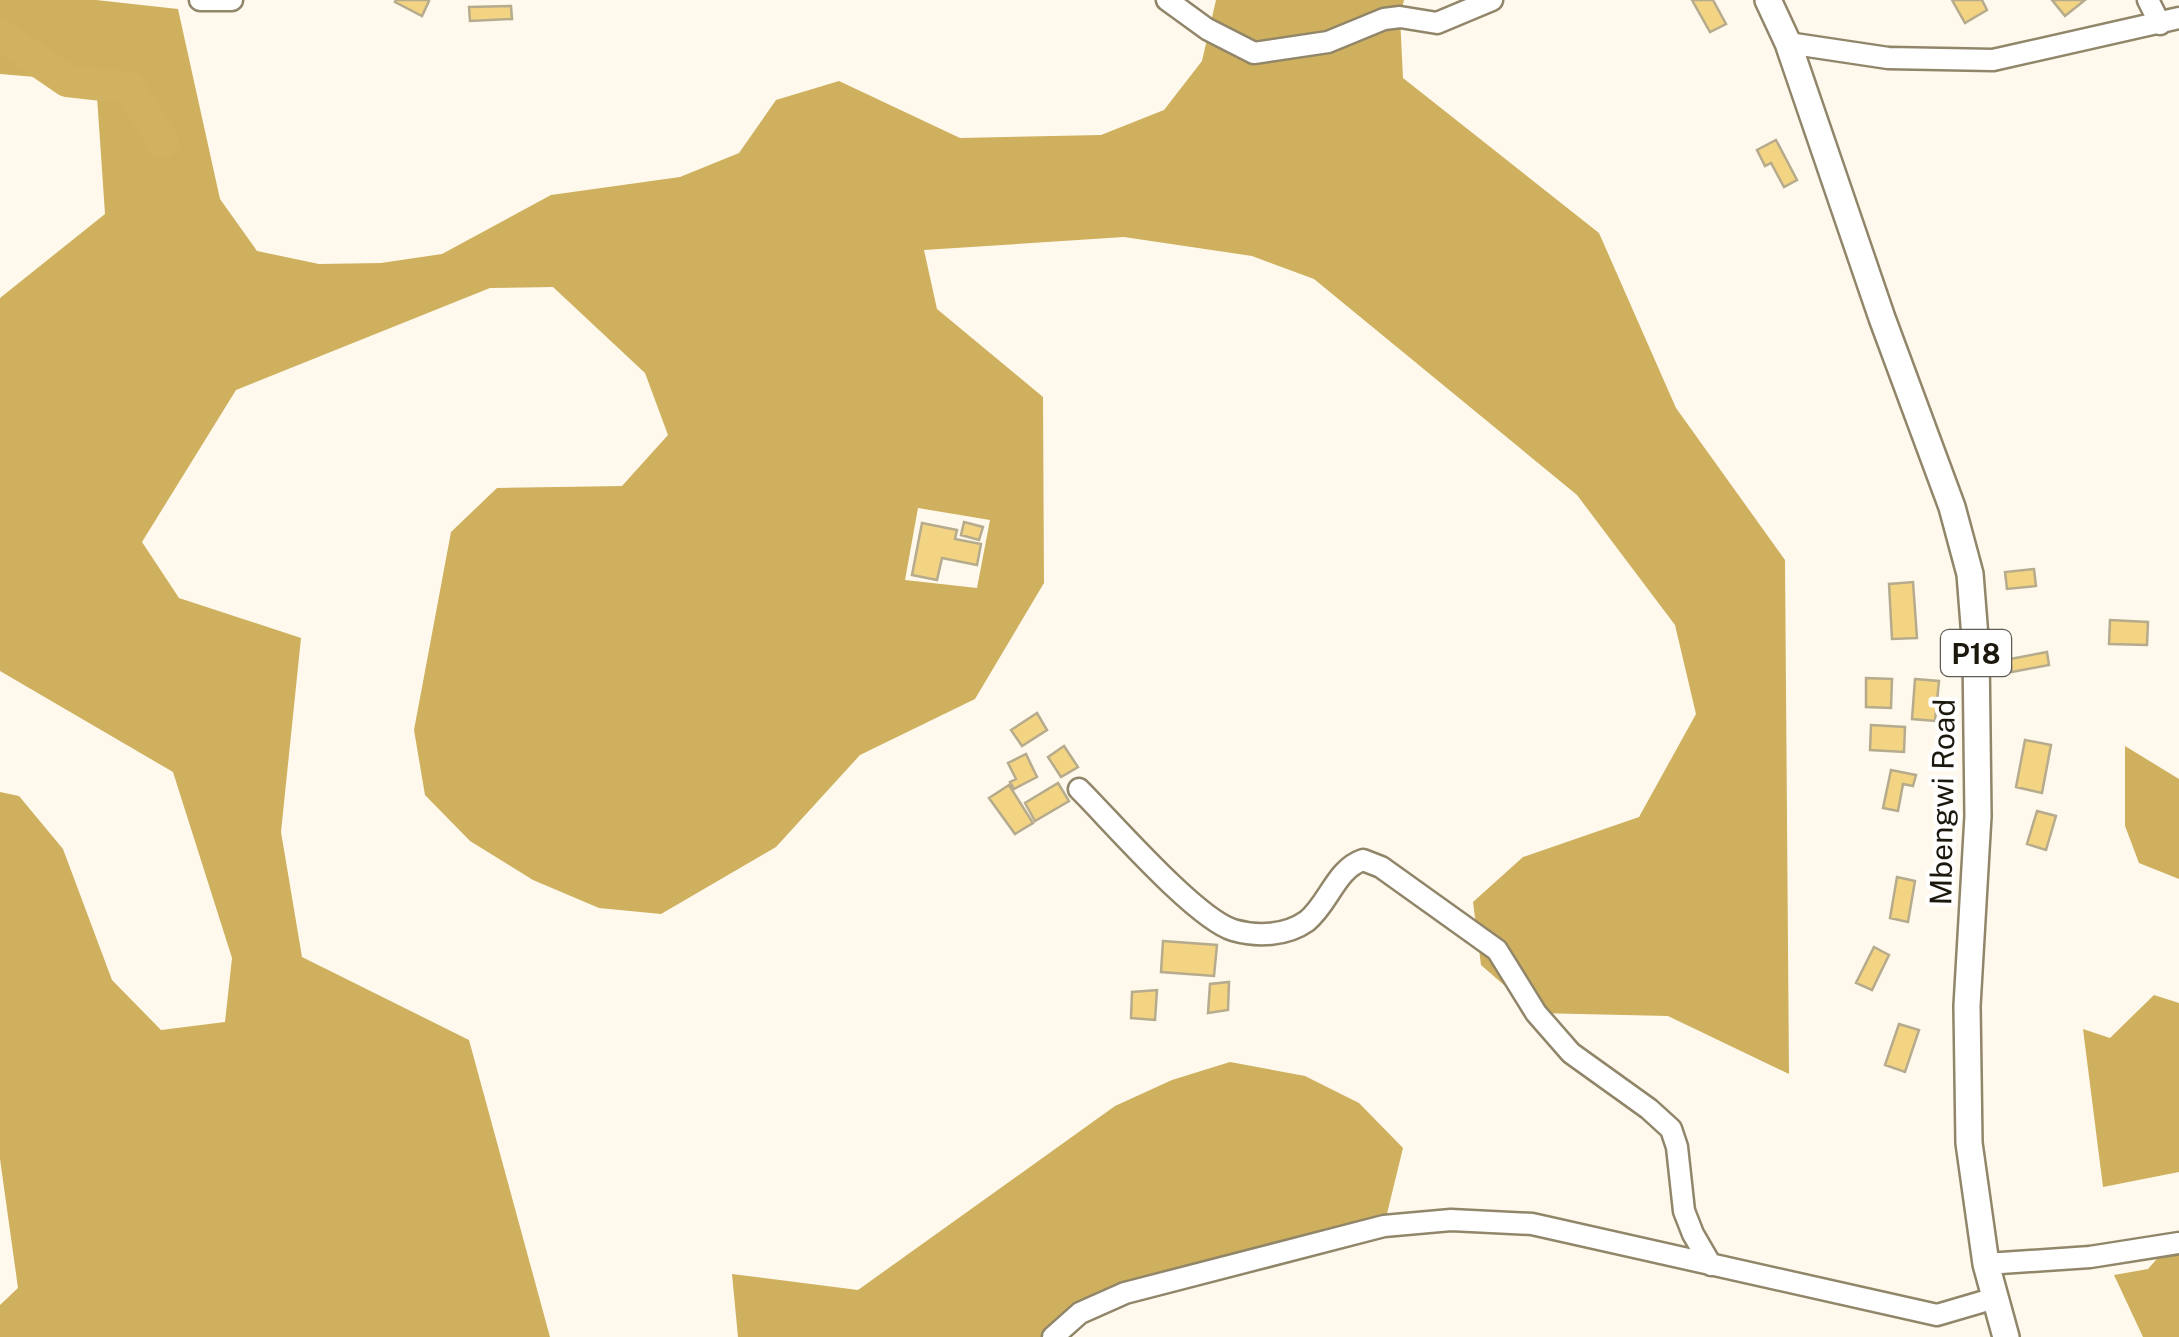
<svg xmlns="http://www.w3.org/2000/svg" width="2179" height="1337" viewBox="0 0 2179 1337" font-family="'Public Sans',sans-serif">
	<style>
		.forest { fill: #ceb05f; fill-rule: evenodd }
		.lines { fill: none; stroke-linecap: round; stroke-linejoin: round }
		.river { stroke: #d0b261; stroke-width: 32 }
		.building { fill: #f3d483; stroke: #b6ab8d; stroke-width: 2.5 }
		.minor-casing { stroke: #918669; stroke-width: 25 }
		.major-casing { stroke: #918669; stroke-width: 30 }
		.minor { stroke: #fff; stroke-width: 20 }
		.major { stroke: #fff; stroke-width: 25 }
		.labels { text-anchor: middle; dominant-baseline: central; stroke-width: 8; stroke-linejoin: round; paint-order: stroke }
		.shield { fill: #fff; stroke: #605d56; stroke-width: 2.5 }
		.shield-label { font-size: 28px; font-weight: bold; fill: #1c180d }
		.street-label { font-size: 30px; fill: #1c180d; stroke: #fff }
	</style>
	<rect width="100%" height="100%" fill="#fef9ec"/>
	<path class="forest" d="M0,0H96L178,9L220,199L257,251L319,264L381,263L442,254L551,195L680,177L739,153L776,100L839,81L960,138L1101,135L1164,110L1202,61L1216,0H1404L1400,17L1403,78L1599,233L1676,408L1785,560L1789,1074L1668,1016L1536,1013L1481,965L1473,902L1523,857L1639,817L1696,714L1675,625L1577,495L1314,279L1252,256L1124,237L924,250L937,309L1043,397L1044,583L975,699L860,755L776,847L661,914L599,908L533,880L470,841L425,795L414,730L451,532L497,488L622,486L668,435L645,373L553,287L490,288L236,390L142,542L179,598L301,638L281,832L302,957L469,1040L550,1337H0V1305L18,1288L0,1159V792L19,796L63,849L112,980L161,1030L225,1022L232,958L173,772L0,671V298L105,214L96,82L0,74ZM918,508L990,520L977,588L905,580Z
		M2125,746L2179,779V879L2139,863L2125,826Z
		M2154,995L2179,1003V1172L2103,1187L2083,1029L2110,1038Z
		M1230,1062L1305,1076L1359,1103L1403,1148L1384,1226L1125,1293L1053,1337H738L732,1274L858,1290L1115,1106L1172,1080Z
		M2170,1244L2179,1249V1337H2143L2114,1275L2148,1269Z"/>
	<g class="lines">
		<path class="river" d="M0,35L67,81L130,88L163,142"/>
	</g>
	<path class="building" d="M396,0H428L429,1L422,16L395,2Z
		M1692,0H1713L1726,24L1710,32Z
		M1952,0H1982L1987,10L1965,23Z
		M2052,0H2085L2065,16Z
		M511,6L512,19L470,21L469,7Z
		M1776,140L1797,180L1784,187L1771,163L1765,166L1757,150Z
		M964,522L983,527L979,540L961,535Z
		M922,523L957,530L955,539L981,544L977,565L942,558L937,580L912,575Z
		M2034,569L2036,586L2007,589L2005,572Z
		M1913,582L1917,638L1892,639L1889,584Z
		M2110,620L2148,622L2147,645L2109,644Z
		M2047,652L2049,665L2012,672L2010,659Z
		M1866,678L1892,679L1891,708L1866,707Z
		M1915,679L1939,681L1935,721L1912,719Z
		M1037,713L1047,730L1022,746L1011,730Z
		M1871,725L1905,727L1904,752L1870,750Z
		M2025,740L2051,745L2042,793L2016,787Z
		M1064,746L1078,767L1061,777L1048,757Z
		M1026,754L1037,777L1014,789L1010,782L1016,779L1008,763Z
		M1891,770L1916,775L1913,786L1903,784L1898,811L1883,808Z
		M1058,783L1069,801L1035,821L1025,803Z
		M1009,785L1033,823L1015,834L989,798Z
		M2037,811L2056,816L2046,850L2027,844Z
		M1897,877L1915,881L1908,922L1890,918Z
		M1163,941L1217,945L1214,976L1161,972Z
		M1874,947L1889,955L1872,990L1856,983Z
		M1229,982L1228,1010L1208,1013L1210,984Z
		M1157,990L1155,1020L1131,1018L1132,992Z
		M1899,1024L1919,1030L1905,1072L1885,1065Z"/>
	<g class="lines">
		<g class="minor-casing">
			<path id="minor" d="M200,0H232
				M1167,0L1207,29L1254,53L1328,42L1384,19L1400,17L1437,23L1492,0
				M2148,0L2160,24
				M1788,43L1888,58L1993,60L2179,18
				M1079,789C1111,821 1195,918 1233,930C1257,937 1286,936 1307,921C1329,903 1336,869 1363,860L1381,867L1497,950L1536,1013L1571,1053L1649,1109L1671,1129L1677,1147L1684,1211L1693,1234L1711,1265
				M1986,1264L2090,1257L2179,1243
				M1053,1337L1080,1313L1125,1293L1384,1226L1451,1220L1532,1224L1937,1315L1995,1298"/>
		</g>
		<g class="major-casing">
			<path id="major" d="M1768,0L1788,43L1882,318L1952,507L1970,574L1976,650L1978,816L1967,1006L1969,1143L1986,1264L2006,1337"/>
		</g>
		<use href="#minor" class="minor"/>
		<use href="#major" class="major"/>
	</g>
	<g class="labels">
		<rect class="shield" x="1941" y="630" width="70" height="46" rx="8"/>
		<g class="shield-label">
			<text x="1976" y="653">P18</text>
		</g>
		<g class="street-label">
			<text transform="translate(1942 802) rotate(-89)">Mbengwi Road</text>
		</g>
	</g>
</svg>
